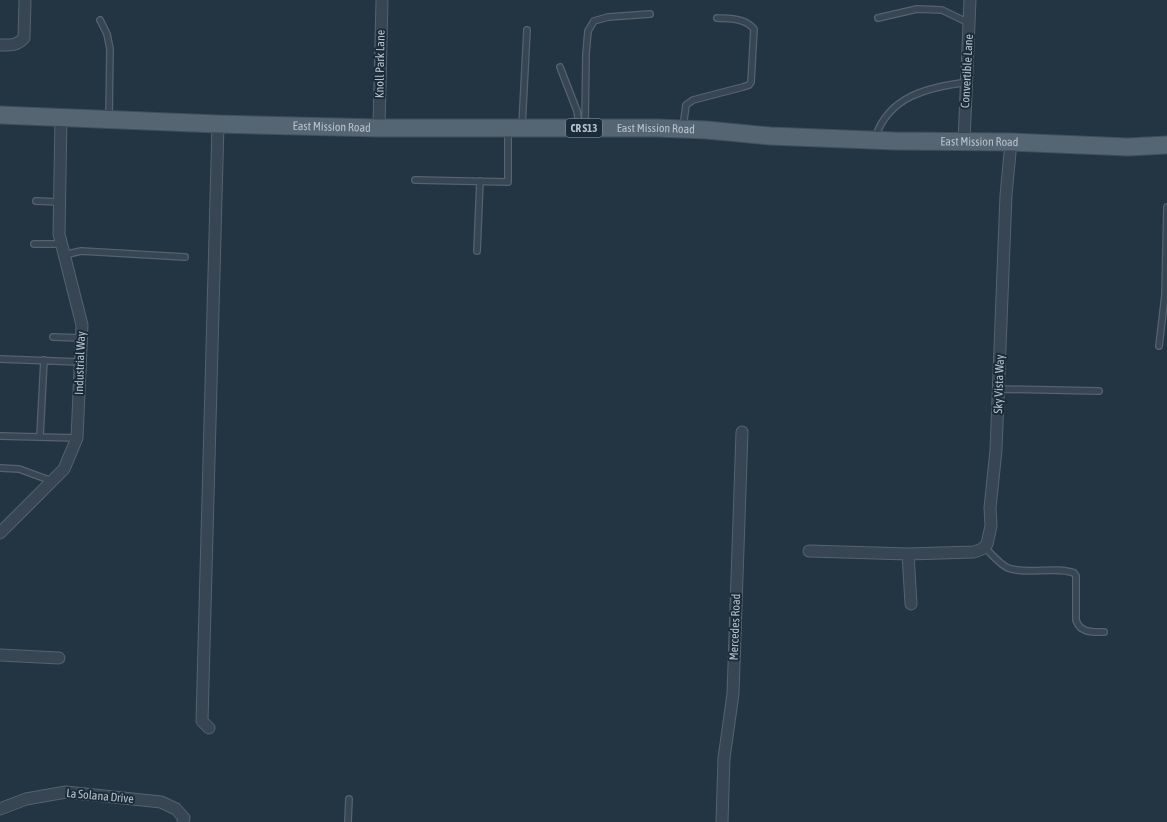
<svg xmlns="http://www.w3.org/2000/svg" width="1167" height="822" viewBox="0 0 1167 822" font-family="'Asap Condensed',sans-serif">
	<style>
		.lines { fill: none; stroke-linecap: round; stroke-linejoin: round }
		.service-casing { stroke: #55636f; stroke-width: 8 }
		.minor-casing { stroke: #55636f; stroke-width: 13 }
		.primary-casing { stroke: #414f5b; stroke-width: 19 }
		.service { stroke: #374652; stroke-width: 5.5 }
		.minor { stroke: #374652; stroke-width: 11 }
		.primary { stroke: #556572; stroke-width: 17 }
		.labels { text-anchor: middle; dominant-baseline: central; stroke-width: 4; stroke-linejoin: round; paint-order: stroke }
		.shield { fill: #1c2b38; stroke: #8693a0; stroke-width: 1 }
		.shield-label { font-size: 11px; font-weight: bold; fill: #b4c0cc }
		.street-label { font-size: 12px; fill: #b4c0cc; stroke: #1c2b38 }
	</style>
	<rect width="100%" height="100%" fill="#233443"/>
	<g class="lines">
		<g class="service-casing">
			<path id="service" d="M878,18L917,9L942,10L969,23
				M100,20L107,34L110,49L109,118
				M560,67L577,111L579,126
				M522,126L527,30
				M585,126L586,54L588,31L594,21L608,17L650,14
				M683,127L686,105L693,100L743,87L749,85L751,82L754,29C745,18 731,19 717,18
				M875,138C889,95 928,88 967,82
				M415,180L508,182V130
				M36,201L60,202
				M34,244H62
				M477,251L480,181
				M64,255L81,251L185,257
				M53,337L82,338
				M1159,346L1165,295L1167,207
				M0,359L80,362
				M998,389L1099,391
				M0,436L77,438
				M40,436L44,360
				M0,468L19,469L52,481
				M984,547C991,553 999,564 1008,568C1027,575 1056,566 1074,573L1076,576V620C1080,633 1092,632 1104,632
				M348,822L349,799"/>
		</g>
		<g class="minor-casing">
			<path id="minor" d="M0,45C10,45 17,46 24,38L25,0
				M379,128L382,0
				M964,141L970,0
				M0,533L64,469L77,438L82,325L59,234L61,118
				M809,551L908,554L974,552L982,549L987,544L991,526L990,508L996,450L1006,195L1011,142
				M908,554L911,604
				M0,655L59,658
				M209,728L202,721L218,124
				M0,809L26,799L66,792L161,802L176,809L184,818L183,822
				M722,822L724,758L733,694L742,432"/>
		</g>
		<g class="primary-casing">
			<g id="primary">
				<path id="s1" d="M0,115L218,124L379,128H657L707,130L770,136L895,141L1011,142L1128,147L1167,145"/>
			</g>
		</g>
		<use href="#service" class="service"/>
		<use href="#minor" class="minor"/>
		<use href="#primary" class="primary"/>
	</g>
	<g class="labels">
		<rect class="shield" x="566" y="119" width="36" height="18" rx="3"/>
		<g class="shield-label">
			<text x="584" y="128">CR S13</text>
		</g>
		<g class="street-label">
			<text transform="translate(380 64) rotate(-89)">Knoll Park Lane</text>
			<text transform="translate(967 71) rotate(-87)">Convertible Lane</text>
			<text stroke="none"><textPath href="#s1" startOffset="332">East Mission Road</textPath></text>
			<text stroke="none"><textPath href="#s1" startOffset="656">East Mission Road</textPath></text>
			<text stroke="none"><textPath href="#s1" startOffset="980">East Mission Road</textPath></text>
			<text transform="translate(80 363) rotate(-88)">Industrial Way</text>
			<text transform="translate(999 384) rotate(-88)">Sky Vista Way</text>
			<text transform="translate(735 627) rotate(-88)">Mercedes Road</text>
			<text transform="translate(100 796) rotate(5)">La Solana Drive</text>
		</g>
	</g>
</svg>
